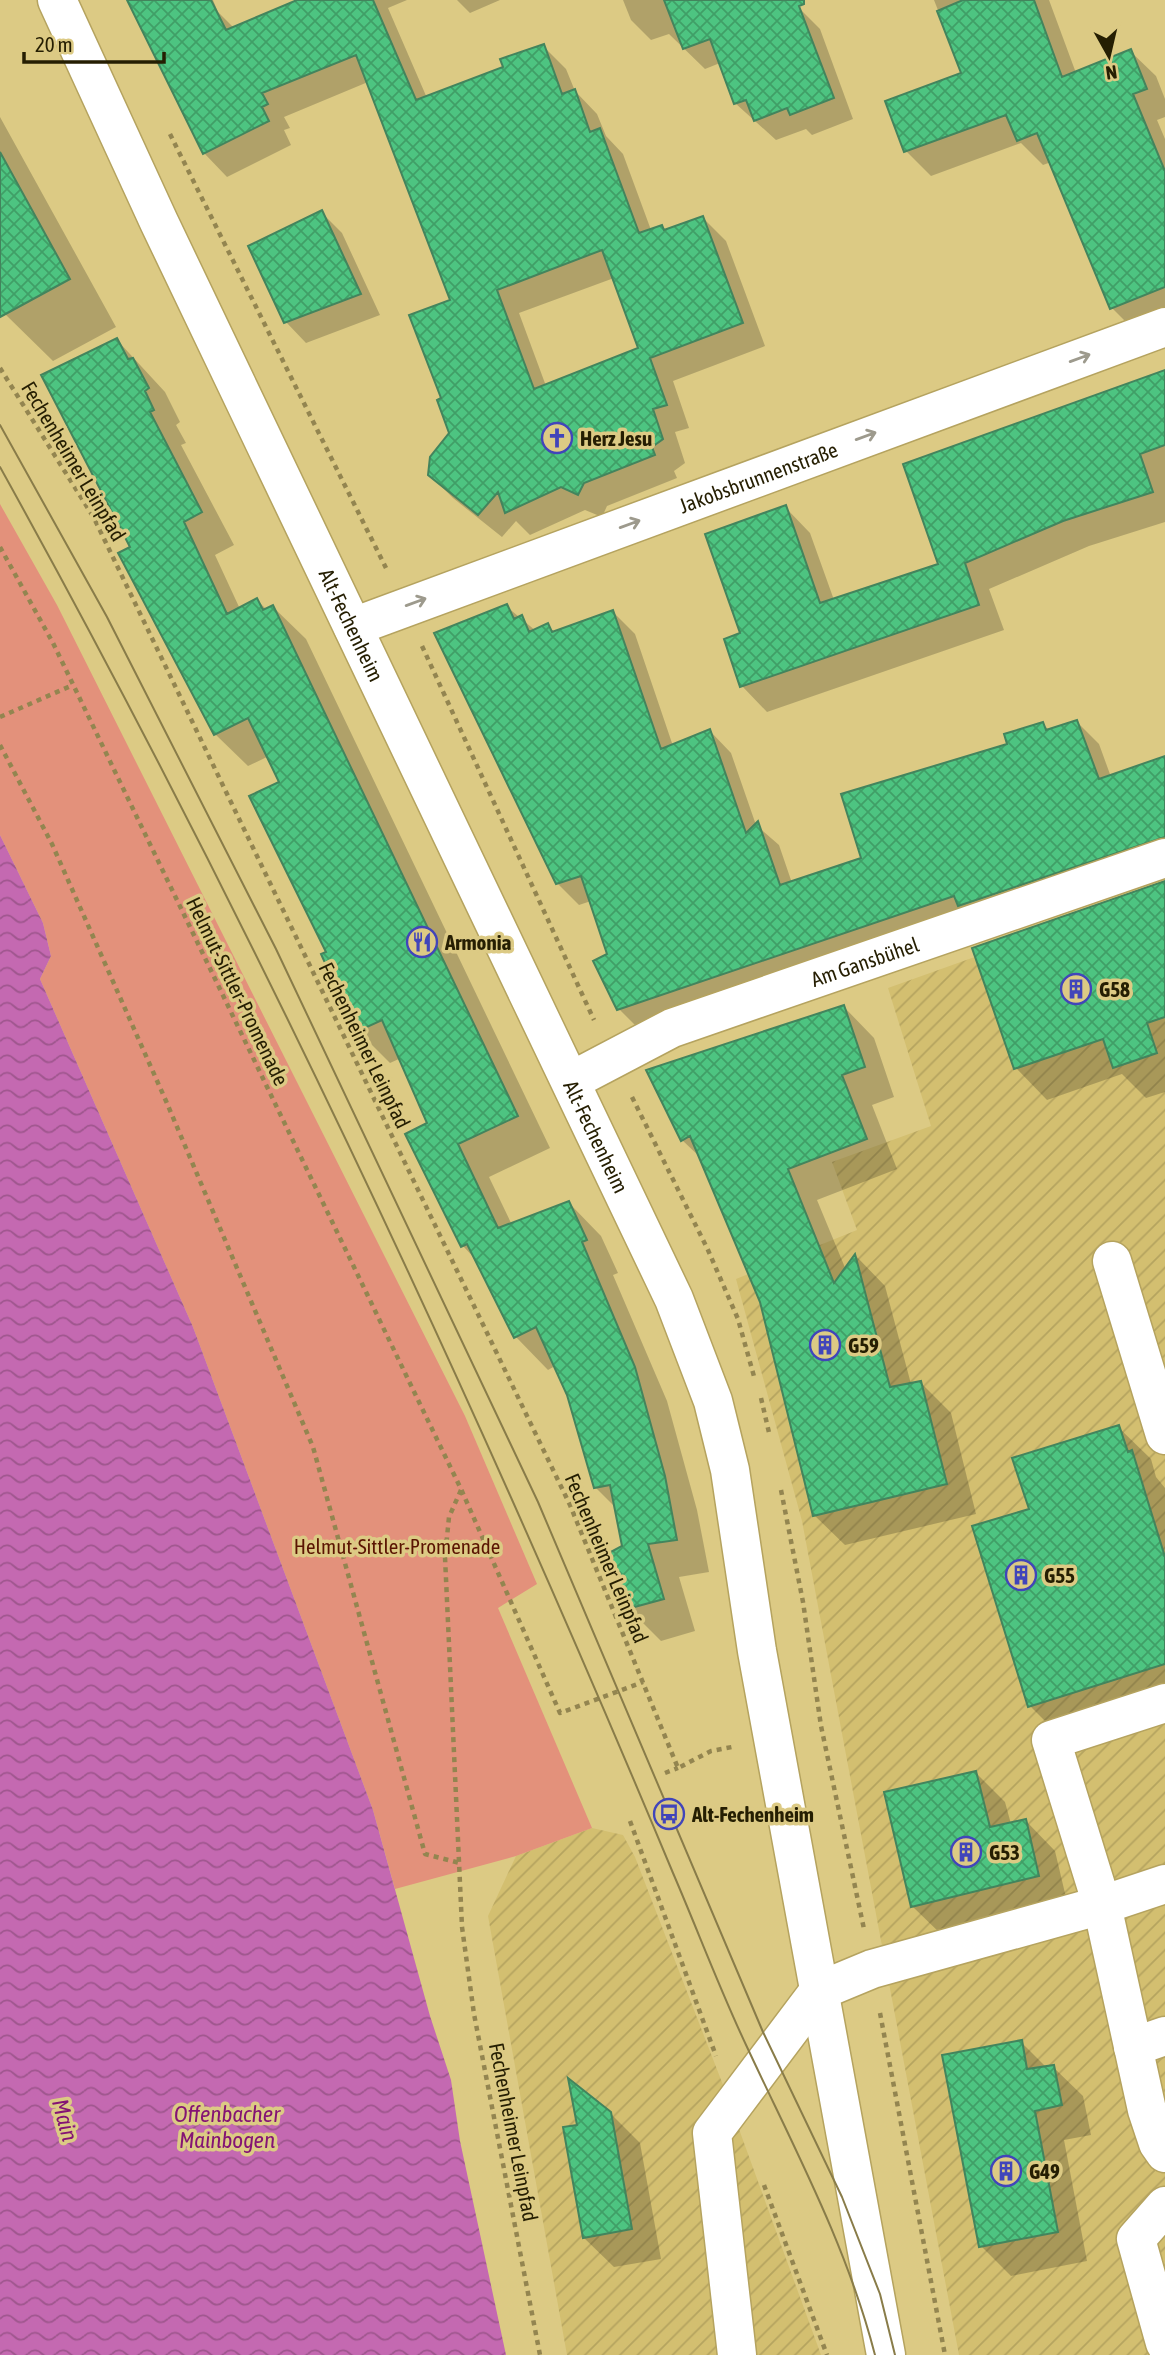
<svg xmlns="http://www.w3.org/2000/svg" width="1165" height="2355" viewBox="0 0 1165 2355" font-family="'Asap Condensed',sans-serif">
	<style>
		.industrial { fill: url(#industrial-furrows) }
		.green { fill: #e3917b }
		.water { fill: url(#water-waves) }
		.shadow { fill: #0003; fill-rule: evenodd }
		.building { fill: url(#building-cross-hatch); stroke: #43845d; stroke-width: 2; fill-rule: evenodd }
		.lines { fill: none; stroke-linecap: round; stroke-linejoin: round }
		.minor-casing { stroke: #b5a35f; stroke-width: 41 }
		.path { stroke: #938550; stroke-width: 4.5; stroke-dasharray: 5 5; stroke-linecap: butt }
		.minor { stroke: #fff; stroke-width: 38 }
		.tram { stroke: #897c49; stroke-width: 2 }
		.oneway { stroke: #9d9a8d }
		.labels { text-anchor: middle; dominant-baseline: central; stroke-width: 7; stroke-linejoin: round; paint-order: stroke }
		.poi-label { font-size: 21px; font-weight: bold; fill: #251e02; stroke: #dcca84; text-anchor: start }
		.street-label { font-size: 21px; fill: #251e02; stroke: #dcca84 }
		.park-label { font-size: 21px; fill: #5a1402; stroke: #dcca84 }
		.water-label { font-size: 23px; font-style: italic; fill: #841374; stroke: #dcca84 }
	</style>
	<defs>
		<pattern id="industrial-furrows" width="10" height="10" patternUnits="userSpaceOnUse" patternTransform="scale(1.75)"><rect width="10" height="10" fill="#d3bf70"/><path d="M-1 1l2-2M0 10L10 0M9 11l2-2" fill="none" stroke="#b5a45f"/></pattern>
		<pattern id="water-waves" width="16" height="10" patternUnits="userSpaceOnUse" patternTransform="scale(1.75)"><rect width="16" height="10" fill="#c469b1"/><path d="M0 5q4-4 8 0t8 0" fill="none" stroke="#9f568e"/></pattern>
		<pattern id="building-cross-hatch" width="8" height="8" patternUnits="userSpaceOnUse" patternTransform="scale(1.75)"><rect width="8" height="8" fill="#4dc481"/><path d="M0 0l8 8M0 8l8-8" fill="none" stroke="#409f67"/></pattern>
	</defs>
	<rect width="100%" height="100%" fill="#dcca84"/>
	<path class="industrial" d="M1165,889V2355H959L802,1521L736,1279L857,1230L832,1162L931,1126L888,988Z
		M592,1828L623,1835L635,1857L723,2085L821,2355H567L488,1916L516,1856Z"/>
	<path class="green" d="M0,504L57,605L465,1416L537,1584L498,1608L592,1828L516,1856L395,1889L373,1810L193,1327L40,979L51,956L43,923L0,835Z"/>
	<path class="water" d="M0,835L43,923L51,956L40,979L193,1327L373,1810L430,2016L451,2080L460,2141L506,2355H0Z"/>
	<path class="shadow" d="M130,0H213L218,12L234,28L296,0H407L388,8L427,98L505,68L543,46L566,69L575,91L597,114L606,136L623,154L651,230L661,227L666,231L703,218L726,241L765,346L673,381L689,428L675,432L685,463L674,471L677,478L607,506L602,517L585,510L530,535L516,521L502,537L453,498L430,475L451,433L443,400L452,301L368,82L284,117L290,128L284,130L291,145L227,177L204,153ZM614,278L640,349L546,386L519,313Z
		M457,0H500L470,13Z
		M623,0H764L799,8L820,29L853,119L812,135L806,129L776,140L735,103L720,63L705,69L669,34L651,40L631,20Z
		M934,0H1049L1076,73L1130,51L1156,76L1165,99V117L1157,120L1165,139V322L1137,333L1112,308L1051,162L1043,165L1021,143L931,176L906,151L963,74Z
		M0,117L116,327L53,361L5,314L0,304Z
		M322,213L342,233L380,315L306,343L286,322Z
		M117,340L165,392L180,422L176,425L186,443L181,445L234,545L215,555L240,609L257,600L267,610L273,607L306,639L550,1148L489,1177L512,1225L569,1203L601,1236L618,1273L613,1275L667,1401L697,1510L709,1572L679,1577L695,1631L661,1641L628,1608L623,1547L616,1508L595,1487L568,1394L555,1366L548,1370L516,1337L478,1262L463,1246L407,1135L430,1124L401,1058L390,1063L358,1031L328,953L282,782L269,756L248,766L215,734L132,548Z
		M1165,372V522L1089,546L989,589L1004,630L767,712L742,686L726,640L743,634L785,507L810,533L834,600L941,565Z
		M506,606L536,631L548,626L555,633L613,612L635,634L673,746L710,731L731,753L756,825L779,845L792,883L863,859L1009,745L1043,724L1050,731L1077,722L1099,744L1111,777L1165,758V866L641,1031L619,1009L609,955L591,901L579,905L557,883Z
		M1165,898V1092L1146,1098L1122,1074L1047,1100L1016,1068L974,949Z
		M844,1007L874,1038L894,1097L872,1105L897,1169L817,1200L846,1270L856,1256L885,1286L911,1384L920,1382L951,1413L976,1514L845,1545L814,1515L762,1301L701,1158L682,1140Z
		M1118,1427L1151,1459L1156,1477L1165,1488V1705L1062,1738L1030,1706L1031,1510Z
		M975,1772L1005,1802L1011,1824L1026,1821L1055,1851L1068,1906L943,1936L913,1907L886,1793Z
		M1021,2042L1047,2068L1053,2067L1083,2096L1091,2135L1064,2140L1087,2261L1011,2276L981,2246Z
		M610,2113L640,2143L661,2259L614,2267L584,2238L579,2127Z"/>
	<path class="building" d="M127,0H211L226,30L297,0H373L416,100L503,67L500,59L544,44L562,94L575,89L590,132L600,128L639,233L662,225L664,230L703,216L743,323L650,358L667,405L653,409L663,439L652,447L655,455L584,483L578,495L561,487L505,513L498,492L478,515L428,475L430,457L449,433L437,400L441,398L409,315L450,300L356,55L262,93L268,104L262,107L269,121L203,154ZM602,250L638,348L534,389L497,290Z
		M664,0H804V4L799,6L834,98L790,115L787,108L754,121L746,100L734,104L710,39L683,49Z
		M963,0H1034L1062,77L1131,49L1147,89L1133,94L1165,171V287L1110,309L1037,133L1017,141L1006,115L904,152L885,101L961,73L937,11Z
		M0,152L70,279L0,317Z
		M322,210L361,294L284,323L248,246Z
		M117,338L128,359L133,358L149,388L145,391L154,410L150,412L202,512L184,522L227,614L257,598L263,610L273,605L518,1116L458,1144L498,1228L569,1201L587,1240L582,1242L635,1367L665,1476L677,1540L648,1544L664,1599L627,1609L607,1554L622,1546L610,1485L594,1488L567,1395L536,1327L514,1338L467,1244L461,1247L405,1134L427,1123L382,1020L356,1032L321,954L326,952L249,796L279,782L248,718L214,735L118,553L130,547L41,375Z
		M1165,370V445L1140,454L1153,492L1063,521L965,563L979,605L740,687L724,639L740,633L705,534L786,505L820,603L938,564L903,464Z
		M507,604L514,619L522,615L529,632L548,623L552,632L613,610L661,749L710,729L746,833L758,821L780,885L861,858L841,794L1007,744L1004,734L1043,722L1046,730L1077,720L1099,779L1165,756V837L958,906L954,896L617,1010L593,961L607,954L581,876L556,884L434,633Z
		M1165,881V1017L1147,1023L1157,1053L1113,1068L1103,1039L1014,1069L972,948Z
		M844,1005L865,1067L842,1075L867,1139L788,1169L834,1283L855,1254L890,1387L921,1381L947,1484L813,1516L760,1302L690,1136L681,1141L646,1070Z
		M1119,1425L1128,1452L1132,1450L1165,1557V1664L1028,1707L972,1526L1029,1509L1012,1458Z
		M976,1771L990,1827L1026,1819L1039,1876L911,1907L884,1792Z
		M1022,2040L1027,2069L1054,2065L1062,2105L1035,2111L1058,2232L979,2247L942,2055Z
		M568,2078L611,2112L632,2229L583,2238L563,2127L577,2125Z"/>
	<g class="lines">
		<g class="minor-casing">
			<g id="minor">
				<path id="s1" d="M57,0L159,222L674,1299L713,1401L730,1470L757,1651L886,2355"/>
				<path id="s2" d="M353,627L1165,327"/>
				<path id="s3" d="M571,1081L672,1028L1165,858"/>
				<path d="M1112,1261L1165,1435"/>
				<path d="M1165,1703L1051,1740L1102,1905L1147,2110L1158,2143L1165,2153"/>
				<path d="M1133,2047L1165,2036"/>
				<path d="M1165,2206L1136,2239L1165,2343"/>
				<path d="M737,2355L712,2133L819,1991L872,1969L1102,1905L1165,1884"/>
			</g>
		</g>
		<path class="path" d="M170,134L386,568
			M0,368L94,518L570,1505L678,1768L711,1751L732,1747
			M0,547L53,643L461,1489L560,1713L643,1682
			M422,646L594,1020
			M0,717L73,685
			M0,745L52,844L166,1101L313,1447L425,1854L460,1863
			M632,1097L708,1250L738,1319L755,1380
			M761,1398L770,1437
			M461,1490L449,1517L445,1557L462,1927L474,2014L540,2355
			M781,1490L803,1602L821,1726L864,1929
			M665,1773L678,1768
			M630,1821L716,2056
			M880,2013L945,2355
			M764,2185L827,2355"/>
		<use href="#minor" class="minor"/>
		<path class="tram" d="M0,425L107,617L276,949L538,1502L763,2032L842,2197L880,2294L895,2355
			M0,467C252,921 473,1394 673,1873C698,1931 720,1990 747,2047C794,2148 847,2246 875,2355"/>
	</g>
	<defs><path id="oneway-shaft" d="M-6 0H5M1.5-3L5.5 0L1.5 3" fill="none" stroke-width="1.6" stroke-linecap="round" stroke-linejoin="round" transform="scale(1.75)"/></defs>
	<g class="oneway">
		<use href="#oneway-shaft" transform="translate(1080 358) rotate(-20)"/>
		<use href="#oneway-shaft" transform="translate(866 436) rotate(-20)"/>
		<use href="#oneway-shaft" transform="translate(630 524) rotate(-20)"/>
		<use href="#oneway-shaft" transform="translate(416 602) rotate(-20)"/>
	</g>
	<defs>
		<g id="church-ring" transform="scale(1.575)"><circle r="9.5" fill="#dcca84" stroke="#4145ba" stroke-width="1.5"/><path d="M-1.2-6h2.4v3.5h3.3v2.4h-3.3V6h-2.4V-.1h-3.3v-2.4h3.3Z" fill="#4145ba"/></g>
		<g id="restaurant-ring" transform="scale(1.575)"><circle r="9.5" fill="#dcca84" stroke="#4145ba" stroke-width="1.5"/><path d="M-5-6h1v4h1v-4h1v4h1v-4h1v5L-1.5 .5V6h-2V.5L-5-1ZM5-6V6H3V1.5H1.5Q1.5-4 5-6Z" fill="#4145ba"/></g>
		<g id="building-ring" transform="scale(1.575)"><circle r="9.5" fill="#dcca84" stroke="#4145ba" stroke-width="1.5"/><path d="M-4-6H4V6H1V3H-1V6H-4ZM-2.5-4.3h1.7v1.8h-1.7ZM.8-4.3h1.7v1.8H.8ZM-2.5-1h1.7V.8h-1.7ZM.8-1h1.7V.8H.8Z" fill="#4145ba"/></g>
		<g id="bus-ring" transform="scale(1.575)"><circle r="9.5" fill="#dcca84" stroke="#4145ba" stroke-width="1.5"/><path d="M-5-6H5V4H4V6H2V4H-2V6H-4V4H-5ZM-3.5-4V0h7V-4ZM-3.5 1.2v1.5H-2V1.2ZM2 1.2v1.5H3.5V1.2Z" fill="#4145ba"/></g>
	</defs>
	<g fill-rule="evenodd">
		<use href="#church-ring" x="557" y="438"/>
		<use href="#restaurant-ring" x="422" y="942"/>
		<use href="#building-ring" x="1076" y="989"/>
		<use href="#building-ring" x="825" y="1345"/>
		<use href="#building-ring" x="1021" y="1575"/>
		<use href="#bus-ring" x="669" y="1814"/>
		<use href="#building-ring" x="966" y="1852"/>
		<use href="#building-ring" x="1006" y="2171"/>
	</g>
	<g class="labels">
		<g class="poi-label">
			<text x="580" y="438">Herz Jesu</text>
			<text x="445" y="942">Armonia</text>
			<text x="1099" y="989">G58</text>
			<text x="848" y="1345">G59</text>
			<text x="1044" y="1575">G55</text>
			<text x="692" y="1814">Alt-Fechenheim</text>
			<text x="989" y="1852">G53</text>
			<text x="1029" y="2171">G49</text>
		</g>
		<g class="street-label">
			<text transform="translate(74 461) rotate(59)">Fechenheimer Leinpfad</text>
			<text stroke="none"><textPath href="#s2" startOffset="432">Jakobsbrunnenstraße</textPath></text>
			<text stroke="none"><textPath href="#s1" startOffset="691">Alt-Fechenheim</textPath></text>
			<text stroke="none"><textPath href="#s3" startOffset="318">Am Gansbühel</textPath></text>
			<text transform="translate(238 991) rotate(64)">Helmut-Sittler-Promenade</text>
			<text transform="translate(365 1045) rotate(64)">Fechenheimer Leinpfad</text>
			<text stroke="none"><textPath href="#s1" startOffset="1258">Alt-Fechenheim</textPath></text>
			<text transform="translate(607 1558) rotate(67)">Fechenheimer Leinpfad</text>
			<text transform="translate(514 2132) rotate(79)">Fechenheimer Leinpfad</text>
		</g>
		<g class="park-label">
			<text x="397" y="1546">Helmut-Sittler-Promenade</text>
		</g>
		<g class="water-label">
			<text x="227" y="2114">Offenbacher<tspan x="227" dy="26">Mainbogen</tspan></text>
			<text transform="translate(65 2120) rotate(75)">Main</text>
		</g>
	</g>
	<g transform="translate(1109 56) rotate(172)" stroke="#dcca84" stroke-width="5" paint-order="stroke">
	<path d="M0-5L12 26L0 18L-12 26Z" fill="#251e02"/>
	<text y="-10" font-size="19" font-weight="bold" text-anchor="middle" fill="#251e02">N</text>
	</g>
	<path d="M24 52v10h140v-10" fill="none" stroke="#251e02" stroke-width="3.5"/>
	<text x="35" y="52" font-size="21" fill="#251e02" stroke="#dcca84" stroke-width="5" paint-order="stroke">20 m</text>
</svg>
